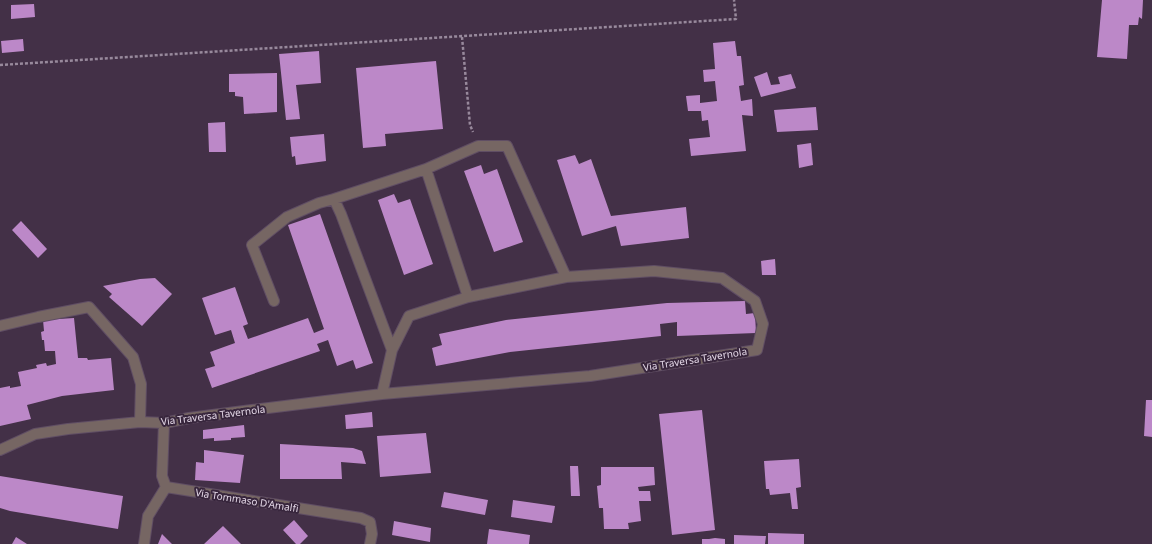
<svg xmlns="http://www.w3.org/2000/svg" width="1152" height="544" viewBox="0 0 1152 544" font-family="'Noto Sans',sans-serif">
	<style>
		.building { fill: #bc88c8 }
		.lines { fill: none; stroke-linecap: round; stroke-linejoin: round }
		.minor-casing { stroke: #604e64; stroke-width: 12 }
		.path { stroke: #98899c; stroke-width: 2.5; stroke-dasharray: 3 2; stroke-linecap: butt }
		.minor { stroke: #766663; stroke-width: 10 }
		.labels { text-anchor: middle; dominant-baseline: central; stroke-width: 4; stroke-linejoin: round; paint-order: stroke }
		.street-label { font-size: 10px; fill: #e5d9e8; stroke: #38263d }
	</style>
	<rect width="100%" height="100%" fill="#433047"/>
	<path class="building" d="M1102,0H1143L1142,19L1139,17L1138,25H1129L1127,59L1097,57Z
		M34,4L35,17L11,19V5Z
		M23,39L24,51L2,53L1,41Z
		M735,41L737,56H741L744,85L739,86L741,101L752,99L753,116L742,115L746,151L691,156L689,139L710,137L708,120L702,121L701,111H688L686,96L700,95V103L717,101L715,81L704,82L703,70L715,69L713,43Z
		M319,51L321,83L296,85L300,119L286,120L279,54Z
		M436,61L443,129L385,134L386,146L363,148L356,68Z
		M767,72L771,85L780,84L778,77L791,74L796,88L761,97L754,77Z
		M277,73V112L244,114L243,97L235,96V92H229V74Z
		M816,107L818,130L777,132L774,110Z
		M225,122L226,152H209L208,123Z
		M324,134L326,161L296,165L295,156L292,157L290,137Z
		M811,143L813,165L799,168L797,145Z
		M575,155L579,164L591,159L611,216L686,207L689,238L621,246L616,226L582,236L557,160Z
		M481,165L484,174L497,169L523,242L494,252L464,171Z
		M394,194L398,203L410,199L433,264L404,275L378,200Z
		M320,214L373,363L356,369L353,360L337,366L328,340L317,344L320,351L212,388L205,369L215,366L210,352L235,343L231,330L215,335L202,298L235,287L248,324L243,326L248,339L308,318L314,333L324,329L288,225Z
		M21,221L47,249L38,258L12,230Z
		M775,259L776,275H762L761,261Z
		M155,278L172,294L142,326L109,297L112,294L103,286L140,279Z
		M745,301L746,314L755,313L756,333L677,336V322L660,324L661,336L510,352L436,366L432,348L442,345L439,334L506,320L667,303Z
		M74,318L78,358H87L88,360L111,358L114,390L62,396L27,405L31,419L0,426V388L10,386V388L21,386L18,372L37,368L36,365L46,363L47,366L56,364L55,351H45L44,340H42L41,332L44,331L43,320Z
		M1146,400H1152V437L1144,436Z
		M702,410L715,530L672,535L659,414Z
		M372,412L373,427L346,429L345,415Z
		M244,425L245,437L231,438V440L214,441V438L203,439V430Z
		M426,433L431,473L380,477L377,436Z
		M280,444L353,448L362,451L366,464L341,462L342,479H280Z
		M204,450L244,455L240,483L195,480L196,462L204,463Z
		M799,459L801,487L796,488L798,509H792L790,493L770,495L769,489H766L764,461Z
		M570,466H578L580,496H571Z
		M601,467H654L655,485L638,487L639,491H650L651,501H639L641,521L628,523L629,529H604L603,508H599L597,486L601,485Z
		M0,476L123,496L118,529L10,511L0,508Z
		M444,492L488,500L485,515L441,507Z
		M513,500L555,506L552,523L511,517Z
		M294,520L308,536L300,544H296L283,530Z
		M394,521L431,528L430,542L392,535Z
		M223,526L241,544H204Z
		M489,529L530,535L529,544H487Z
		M768,533L804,534V544H768Z
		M162,534L172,544H158Z
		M734,535L766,536L765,544H734Z
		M16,537L27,544H12Z
		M715,538L725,539V544H702V539H709Z"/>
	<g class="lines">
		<g class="minor-casing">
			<path id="minor" d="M468,297L426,169L478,146H507L566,277
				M274,301L252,245L287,217L319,203L334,199
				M0,326L38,317L89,307L133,357L141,384L140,422
				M392,350L341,214L334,199L426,169
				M164,423L162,476L166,487L361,518L370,522L372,534L370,544
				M0,450L35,434L68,429L140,422L164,423L189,418L252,410L382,394L590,376L757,350L763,324L755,301L722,278L654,271L566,277L468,297L409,316L392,350L382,394
				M144,544L148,516L166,487"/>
		</g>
		<path class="path" d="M462,37L470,125L473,132
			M0,65L736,19L734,0"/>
		<use href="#minor" class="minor"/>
	</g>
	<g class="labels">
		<g class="street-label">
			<text transform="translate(695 359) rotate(-9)">Via Traversa Tavernola</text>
			<text transform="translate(213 415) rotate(-7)">Via Traversa Tavernola</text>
			<text transform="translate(247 500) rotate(9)">Via Tommaso D'Amalfi</text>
		</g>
	</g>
</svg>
